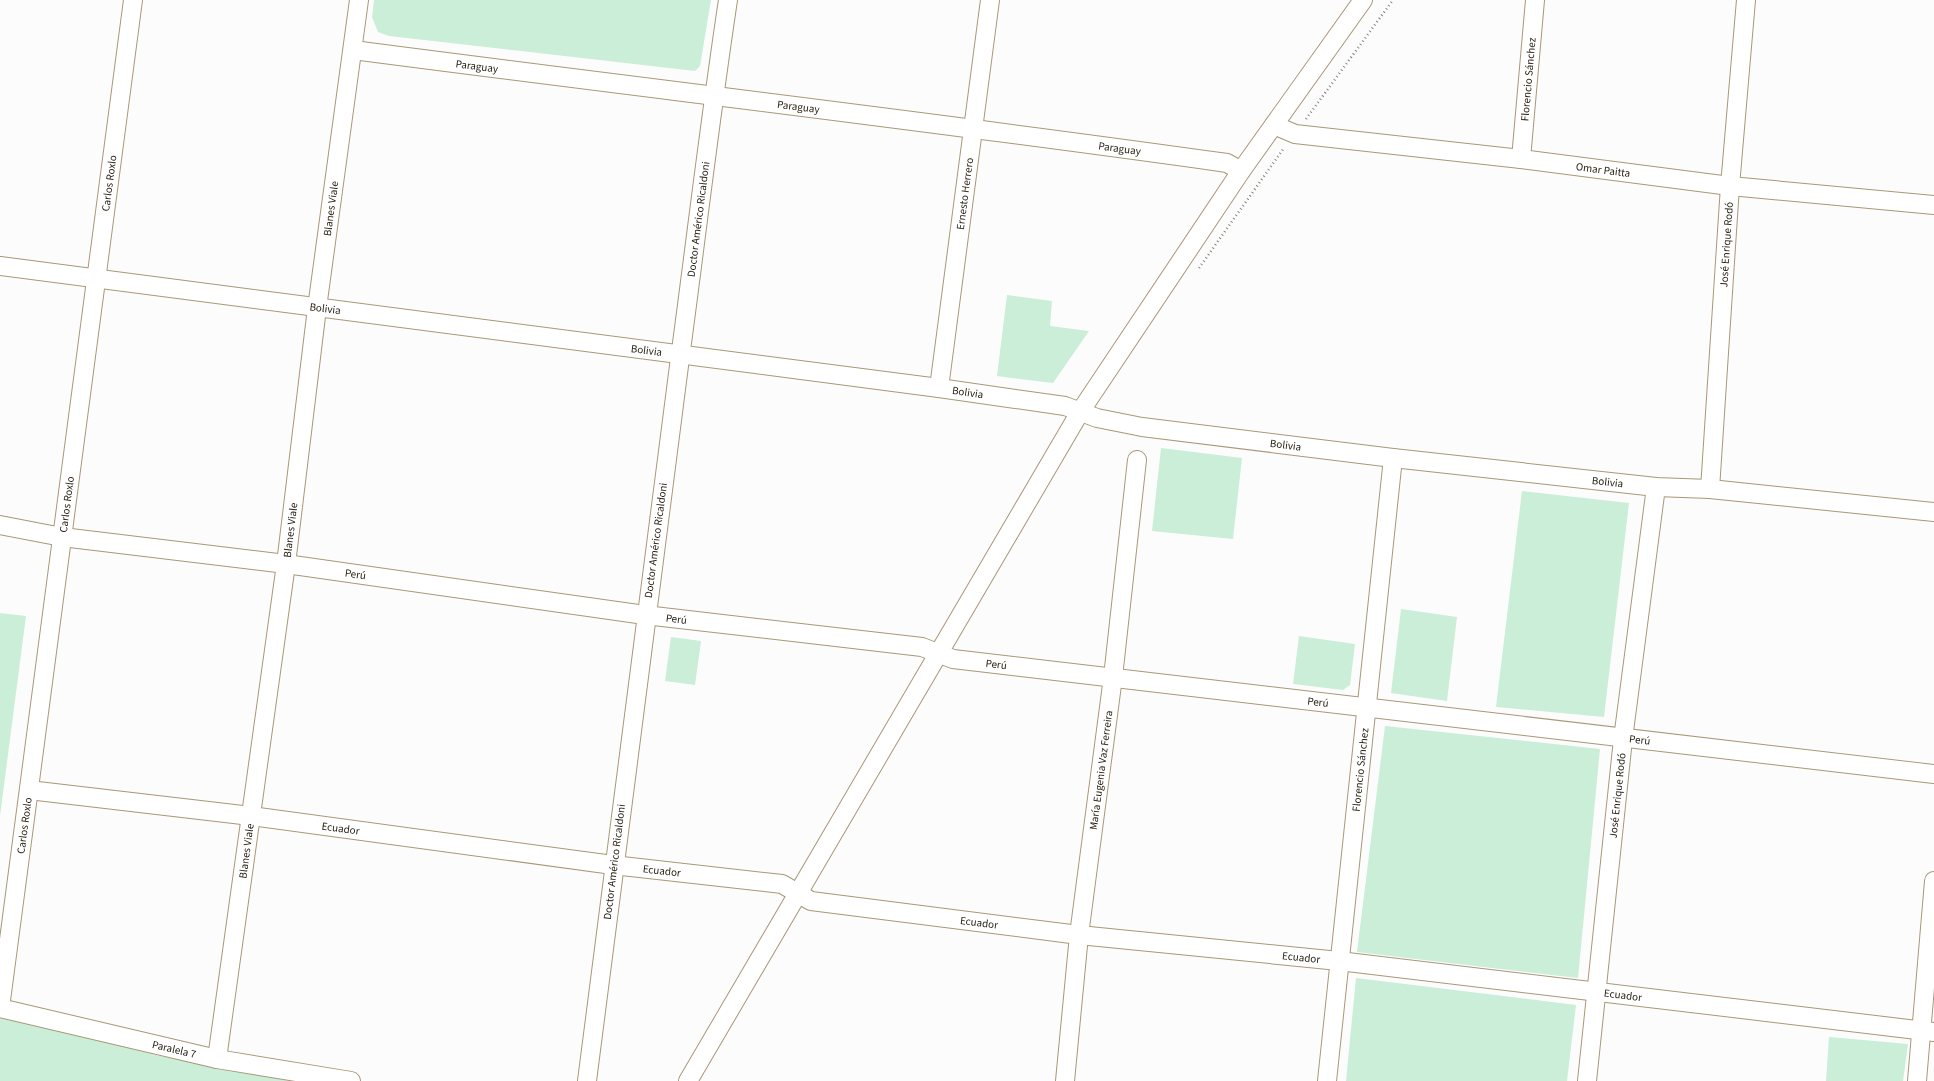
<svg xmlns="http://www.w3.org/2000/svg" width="1934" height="1081" viewBox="0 0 1934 1081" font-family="'Source Sans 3',sans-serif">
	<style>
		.green { fill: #caeed7 }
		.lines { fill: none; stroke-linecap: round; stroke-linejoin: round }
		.minor-casing { stroke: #aa9778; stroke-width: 20 }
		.path { stroke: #88857e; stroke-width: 2.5; stroke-dasharray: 1 3; stroke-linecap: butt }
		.minor { stroke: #fff; stroke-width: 18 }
		.labels { text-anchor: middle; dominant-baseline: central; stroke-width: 4; stroke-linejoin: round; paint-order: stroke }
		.street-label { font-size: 11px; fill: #282114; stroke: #fff }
	</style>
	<rect width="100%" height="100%" fill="#fcfcfc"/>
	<path class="green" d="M374,0H711L700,66L695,71L389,36L378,32L372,17Z
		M1007,295L1052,301L1050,326L1089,331L1053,383L997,376Z
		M1161,448L1242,458L1233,539L1152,531Z
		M1522,491L1629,503L1604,717L1496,707Z
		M1401,609L1457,617L1447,701L1391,693Z
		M0,613L26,616L0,816Z
		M1299,636L1355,644L1350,685L1343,690L1293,684Z
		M671,637L701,641L695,685L665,681Z
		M1385,726L1600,749L1578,978L1357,952Z
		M1356,978L1576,1005L1567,1081H1346Z
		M0,1012L155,1055L289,1081H0Z
		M1829,1037L1908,1044L1903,1081H1826Z"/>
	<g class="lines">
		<g class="minor-casing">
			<g id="minor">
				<path id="s1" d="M353,50C644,88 936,122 1227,163L1241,171"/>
				<path id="s2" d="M1274,125L1295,134L1521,159L1730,186L1934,205"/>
				<path id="s3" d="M1521,159L1535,0"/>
				<path id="s4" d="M0,266L939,388L1065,406L1097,418L1142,427L1393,458L1656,487L1710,489L1934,512"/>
				<path id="s5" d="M939,388L990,0"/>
				<path id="s6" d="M1710,489L1730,186L1746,0"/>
				<path id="s7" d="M0,525L62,537L286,564L645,615L922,647L953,659L1934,774"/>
				<path id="s8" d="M29,790L251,816L613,865L782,884L811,901L1079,935L1339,961L1934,1032"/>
				<path id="s9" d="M0,1008L133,0"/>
				<path id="s10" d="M0,1008L217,1059L351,1081"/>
				<path id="s11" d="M217,1059L286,564L317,308L359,0"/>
				<path id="s12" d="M587,1081C616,840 647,599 680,358C696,239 710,119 728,0"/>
				<path d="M688,1081L1080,412L1241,171L1363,0"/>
				<path id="s13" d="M1065,1081L1079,935L1113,677L1137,460"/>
				<path id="s14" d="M1327,1081L1393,458"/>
				<path id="s15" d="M1587,1081L1623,739L1656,487"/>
				<path d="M1917,1081L1934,881"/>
			</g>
		</g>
		<path class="path" d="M1306,119L1393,0
			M1199,268L1284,148"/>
		<use href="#minor" class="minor"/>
	</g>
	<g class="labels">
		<g class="street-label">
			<text stroke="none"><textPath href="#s1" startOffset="125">Paraguay</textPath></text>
			<text stroke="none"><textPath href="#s3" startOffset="80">Florencio Sánchez</textPath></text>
			<text stroke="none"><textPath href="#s1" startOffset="449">Paraguay</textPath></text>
			<text stroke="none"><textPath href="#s1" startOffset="773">Paraguay</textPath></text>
			<text stroke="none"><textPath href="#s2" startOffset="333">Omar Paitta</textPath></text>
			<text stroke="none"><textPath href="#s9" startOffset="832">Carlos Roxlo</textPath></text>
			<text stroke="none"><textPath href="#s5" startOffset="196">Ernesto Herrero</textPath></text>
			<text stroke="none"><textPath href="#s11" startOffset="858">Blanes Viale</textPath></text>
			<text stroke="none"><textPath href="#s12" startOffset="869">Doctor Américo Ricaldoni</textPath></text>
			<text stroke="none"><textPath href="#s6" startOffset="245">José Enrique Rodó</textPath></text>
			<text stroke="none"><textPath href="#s4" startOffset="328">Bolivia</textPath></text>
			<text stroke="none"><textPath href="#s4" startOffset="652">Bolivia</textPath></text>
			<text stroke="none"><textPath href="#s4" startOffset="976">Bolivia</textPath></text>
			<text stroke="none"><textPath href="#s4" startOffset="1299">Bolivia</textPath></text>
			<text stroke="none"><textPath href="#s4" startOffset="1623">Bolivia</textPath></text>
			<text stroke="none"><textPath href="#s9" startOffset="508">Carlos Roxlo</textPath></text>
			<text stroke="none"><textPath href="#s11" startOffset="534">Blanes Viale</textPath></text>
			<text stroke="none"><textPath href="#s12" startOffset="545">Doctor Américo Ricaldoni</textPath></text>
			<text stroke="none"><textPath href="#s7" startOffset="359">Perú</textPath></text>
			<text stroke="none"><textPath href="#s7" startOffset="683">Perú</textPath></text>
			<text stroke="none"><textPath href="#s7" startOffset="1007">Perú</textPath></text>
			<text stroke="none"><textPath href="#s7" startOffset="1331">Perú</textPath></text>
			<text stroke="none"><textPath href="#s7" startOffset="1655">Perú</textPath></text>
			<text stroke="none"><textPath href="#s14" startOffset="313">Florencio Sánchez</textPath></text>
			<text stroke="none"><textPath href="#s13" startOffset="313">María Eugenia Vaz Ferreira</textPath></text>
			<text stroke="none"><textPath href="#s15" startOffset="287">José Enrique Rodó</textPath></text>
			<text stroke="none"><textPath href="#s9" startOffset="184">Carlos Roxlo</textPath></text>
			<text stroke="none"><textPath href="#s8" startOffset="314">Ecuador</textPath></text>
			<text stroke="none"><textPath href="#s11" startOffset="210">Blanes Viale</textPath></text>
			<text stroke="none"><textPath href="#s12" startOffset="221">Doctor Américo Ricaldoni</textPath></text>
			<text stroke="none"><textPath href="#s8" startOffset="638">Ecuador</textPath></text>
			<text stroke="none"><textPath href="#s8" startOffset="962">Ecuador</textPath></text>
			<text stroke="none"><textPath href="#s8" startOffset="1286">Ecuador</textPath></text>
			<text stroke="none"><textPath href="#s8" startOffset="1610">Ecuador</textPath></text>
			<text stroke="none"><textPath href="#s10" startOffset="179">Paralela 7</textPath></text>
		</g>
	</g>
</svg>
